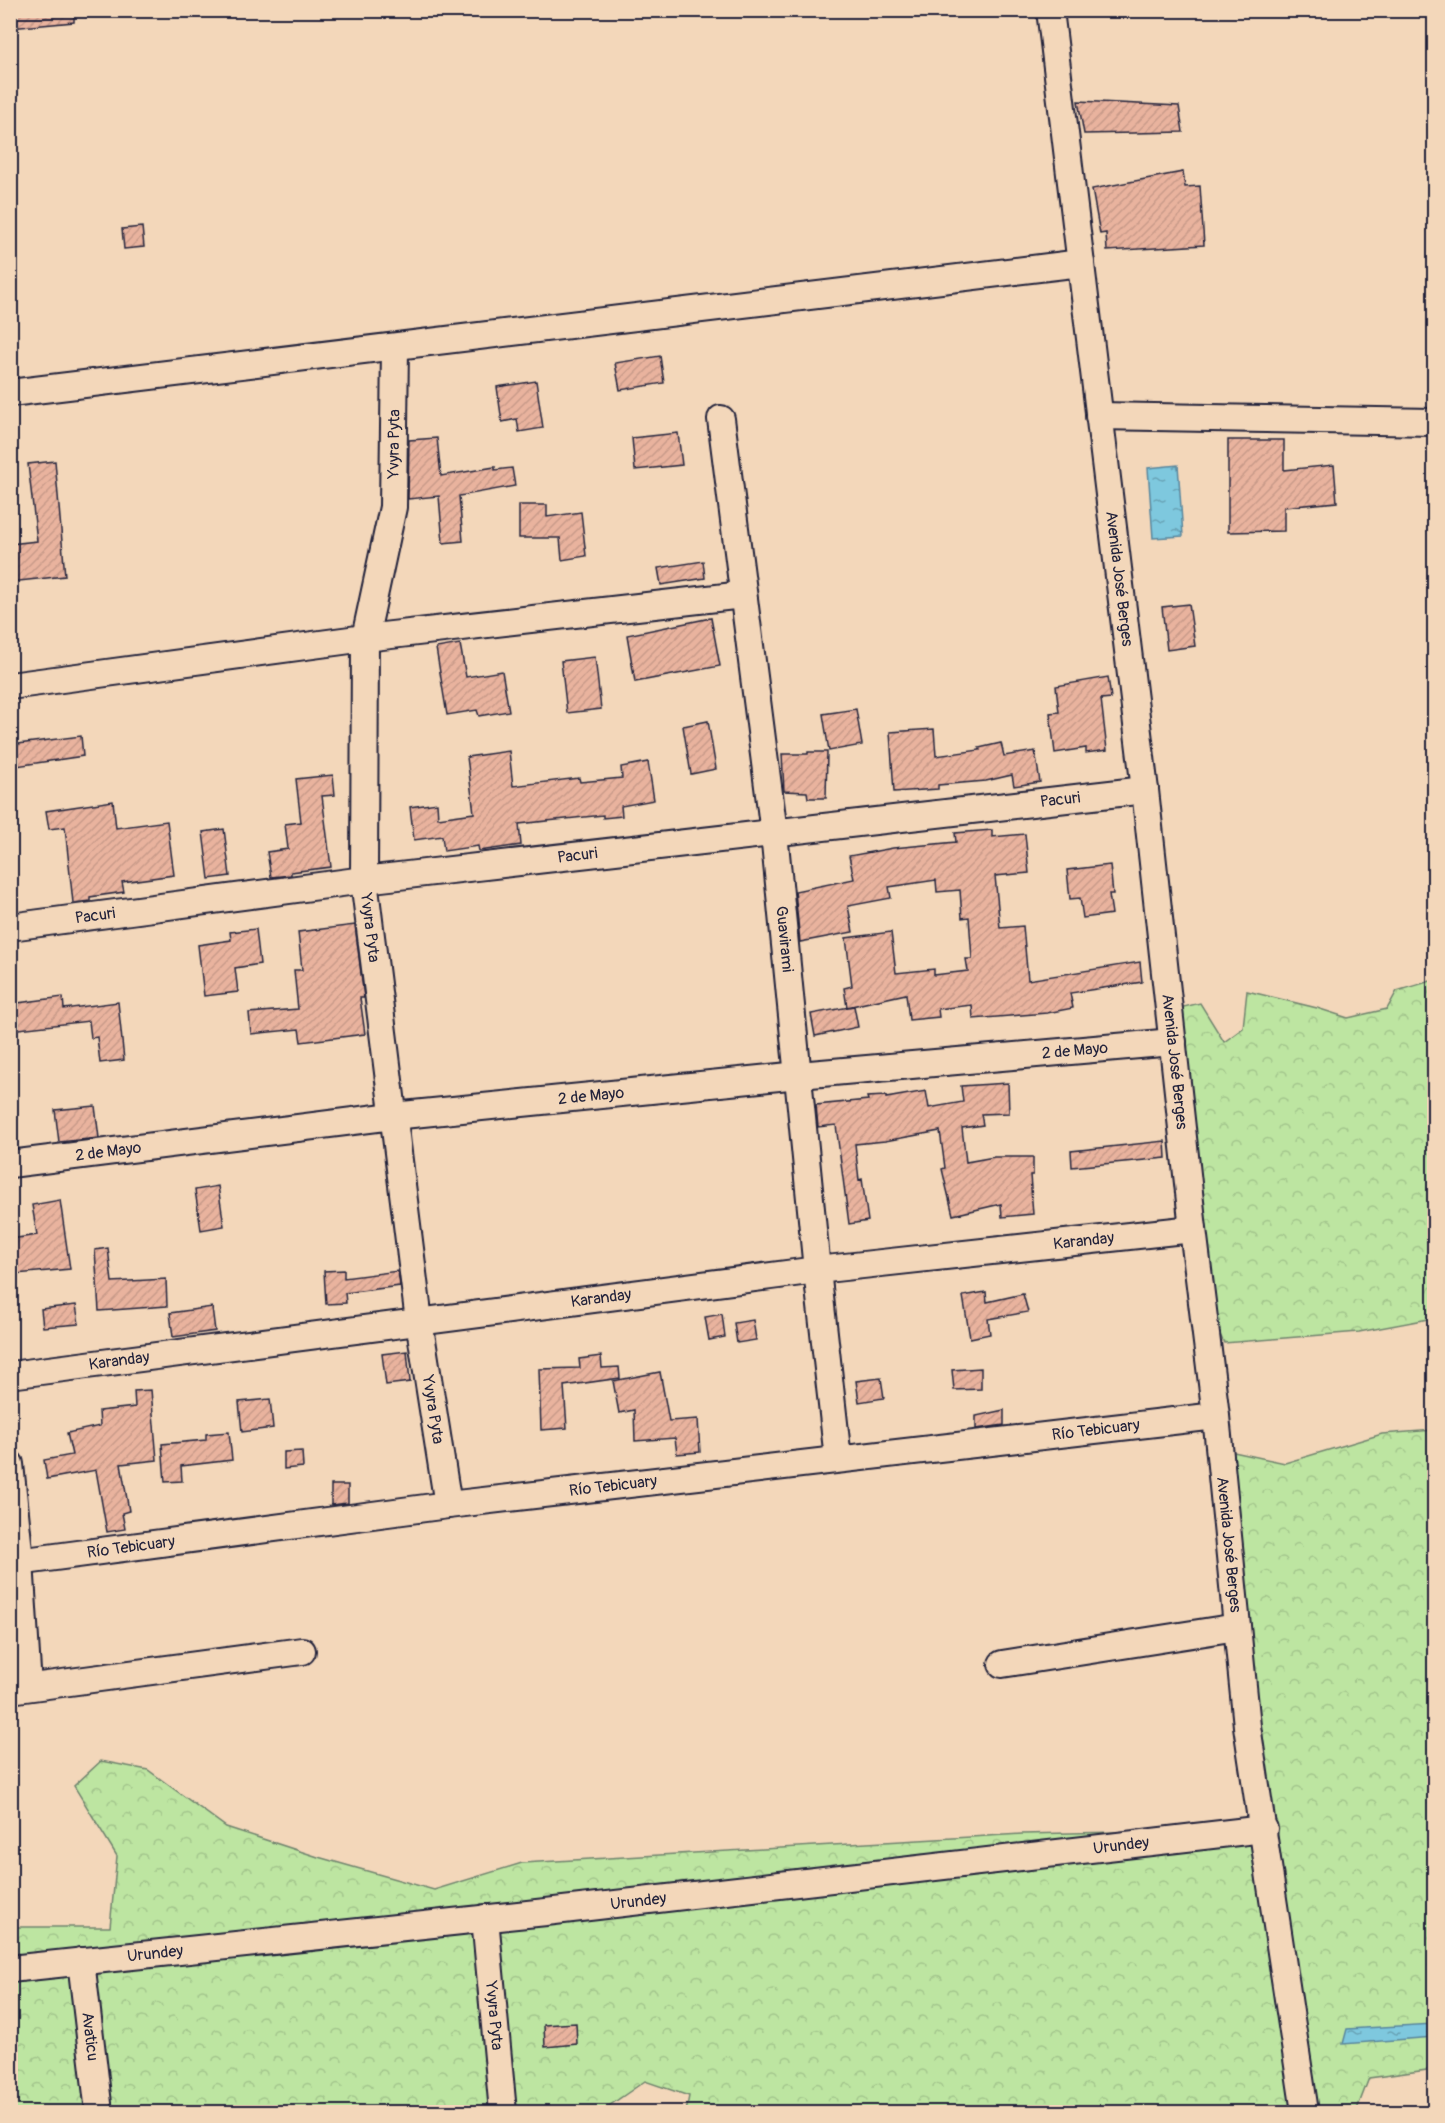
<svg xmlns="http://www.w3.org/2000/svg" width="1445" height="2123" viewBox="0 0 1445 2123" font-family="Pangolin,sans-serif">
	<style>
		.forest { fill: url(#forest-crowns); stroke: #70846e; stroke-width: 1.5 }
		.water { fill: url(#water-ripples); stroke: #59869d; stroke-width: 1.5 }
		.building { fill: url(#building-hatch); stroke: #22223b; stroke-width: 1.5 }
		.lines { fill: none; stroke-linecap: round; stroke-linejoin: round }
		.minor-casing { stroke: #22223b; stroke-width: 30 }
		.minor { stroke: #f3d7ba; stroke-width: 26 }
		.labels { text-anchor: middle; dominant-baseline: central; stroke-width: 5; stroke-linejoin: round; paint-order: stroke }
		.street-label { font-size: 16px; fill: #22223b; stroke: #f3d7ba }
	</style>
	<defs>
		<pattern id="forest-crowns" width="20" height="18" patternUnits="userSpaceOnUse" patternTransform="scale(1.5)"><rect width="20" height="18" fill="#bde5a1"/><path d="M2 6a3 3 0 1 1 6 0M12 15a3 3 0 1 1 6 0" fill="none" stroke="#a2c48c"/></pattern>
		<pattern id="water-ripples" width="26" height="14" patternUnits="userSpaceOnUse" patternTransform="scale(1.5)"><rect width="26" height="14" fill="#7ec8de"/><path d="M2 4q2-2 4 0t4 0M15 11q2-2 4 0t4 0" fill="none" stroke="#67a2b5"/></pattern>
		<pattern id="building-hatch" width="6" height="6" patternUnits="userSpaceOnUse" patternTransform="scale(1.5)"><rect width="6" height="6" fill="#e9b39e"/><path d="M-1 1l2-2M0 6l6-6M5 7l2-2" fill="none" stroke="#c89a89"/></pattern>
	</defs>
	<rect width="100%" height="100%" fill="#f3d7ba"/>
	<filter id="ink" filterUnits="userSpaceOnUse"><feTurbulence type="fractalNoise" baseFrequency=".0167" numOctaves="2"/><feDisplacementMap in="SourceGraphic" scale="12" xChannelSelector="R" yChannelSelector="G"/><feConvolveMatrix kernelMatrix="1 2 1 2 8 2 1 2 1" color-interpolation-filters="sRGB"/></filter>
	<g filter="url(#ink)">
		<path class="forest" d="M1434,980V1318L1359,1332L1224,1343L1214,1322L1167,1011L1200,1003L1224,1042L1243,1028L1247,991L1317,1008L1348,1018L1387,1009L1397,991Z
			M1434,1430V2069L1369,2078L1356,2112H686L689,2096L645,2081L600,2112H11L10,1927H110L117,1856L74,1786L101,1761L148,1770L226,1827L318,1857L434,1890L522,1863L1022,1834L1264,1829L1229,1451L1285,1463L1382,1434Z"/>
		<path class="water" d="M1178,465L1183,536L1153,538L1148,468Z
			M1434,2024V2037L1343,2044L1347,2029Z"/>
		<path class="building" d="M10,10H74V22L10,28Z
			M1078,101L1179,106L1183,132L1084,134Z
			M1183,172L1185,187L1200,186L1204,245L1107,251L1106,233L1100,234L1092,189Z
			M142,227L144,247L124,249L122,229Z
			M660,356L664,383L620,390L615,363Z
			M536,381L543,428L519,432L517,419L502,422L497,387Z
			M678,433L682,465L635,470L632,438Z
			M437,438L441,476L495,467V470L512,468L515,486L459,496L463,541L443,543L439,496L408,499L409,440Z
			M1228,440H1284V470L1334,465L1337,502L1284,507V531L1228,532Z
			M55,461L65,576L10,582V544L37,541L28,464Z
			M519,505H547V517L581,512L586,556L562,560L560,538H519Z
			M703,561L705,578L661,585L658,568Z
			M1189,604L1195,646L1167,650L1162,607Z
			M711,618L720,666L635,682L627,635Z
			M460,644L466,677L502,671L509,711L479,716L477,710L447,715L436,648Z
			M595,657L601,709L567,713L561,661Z
			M1108,677L1111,698L1101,699L1107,750L1086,753V748L1055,753L1050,713L1059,712L1056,686Z
			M856,709L862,745L829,751L823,714Z
			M708,721L716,769L691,774L683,726Z
			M934,729L936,756L980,750L979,748L1001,743L1004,756L1035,751L1040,782L1014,786L1012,775L986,781L938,785V789L894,792L890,732Z
			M81,736L83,756L10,767V745Z
			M509,751L513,786L579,778L580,782L622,778L621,767L648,762L654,800L621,806L622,816L603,818V815L519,824L521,845L479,851L478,846L444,851L442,836L414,840L410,807L437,803L438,818L474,813L467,757Z
			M808,752H827L826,798H808L807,792L784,791L782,754H808Z
			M333,775L335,795L322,796L331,867L291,872V875L271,877L267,852L288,849L285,824L301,822L296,779Z
			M113,801L116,828L167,821L174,875L122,882L124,892L90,897V901L73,903L65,827L49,829L46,811Z
			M224,829L230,876L209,879L203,832Z
			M992,830V837L1025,834L1029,873L995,876L1000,928L1023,926L1028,980L1140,962L1142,982L1070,993L1073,1008L1047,1013L973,1019L972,1005L938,1009L939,1017L909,1020L906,994L847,1007L844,988L852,986L846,938L891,932L896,973L934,969V975L968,971L966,959H972L969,917L962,918L960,890L937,892L936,880L889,887L891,898L848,906L853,932L800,942L795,891L854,879L849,856L893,848L956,842L955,833Z
			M1110,865L1113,894H1109L1112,914L1083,918L1080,898L1070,899L1067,870Z
			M355,925L364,998H360L365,1034L301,1042L299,1029L251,1034L249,1013L298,1009L294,970H302L298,932Z
			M256,929L260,964L235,968L238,992L204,996L198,945L231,940L230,932Z
			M63,997L64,1009L118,1002L124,1060L100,1063L97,1037L91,1038L89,1021L10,1030V1004Z
			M854,1006L858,1027L815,1036L811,1014Z
			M1008,1083L1009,1113L981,1114L983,1125L962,1128L966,1162L994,1157H1033V1175H1030L1033,1214L1002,1217L1001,1204L953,1215L942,1169L945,1168L940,1131L885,1141L855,1144L859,1180L862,1179L868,1221L849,1224L836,1125L818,1127L816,1105L868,1100L867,1097L886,1096V1098L926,1091L929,1108L963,1102L961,1086Z
			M95,1106L99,1138L59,1142L55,1110Z
			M1165,1141L1166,1158L1072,1167L1071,1151Z
			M218,1186L224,1226L201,1230L195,1190Z
			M60,1200L70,1269L16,1274L11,1239L37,1235L32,1205Z
			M108,1248L112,1282L166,1279L167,1306L99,1311L95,1250Z
			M344,1270V1278L398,1271L400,1286L345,1293L346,1303L326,1304L324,1271Z
			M986,1292L987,1302L1023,1294L1028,1312L988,1319L990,1334L970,1338L963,1296Z
			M76,1305L79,1324L43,1327L41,1309Z
			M212,1307L215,1331L173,1337L170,1313Z
			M722,1314L725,1337L709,1340L705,1317Z
			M753,1320L756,1340L737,1343L734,1323Z
			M407,1351L410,1382L386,1385L382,1354Z
			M601,1356L602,1368L619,1367L620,1378L564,1386L567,1428L541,1430L539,1369L580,1368L579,1359Z
			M981,1368V1389L954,1390L952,1370Z
			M660,1372L669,1421L698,1419L700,1452L677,1454L675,1438L635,1441L634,1410L619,1413L613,1381Z
			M881,1378L884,1398L859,1402L856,1381Z
			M151,1390L157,1460L121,1464L129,1511L122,1513L125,1529L107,1532L96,1470L47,1479L44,1460L72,1455L67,1433L100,1426L99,1411L135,1407L134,1391Z
			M270,1399L273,1428L242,1432L239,1402Z
			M1004,1410V1425L976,1429V1416Z
			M229,1432L232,1460L181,1466L182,1481L165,1482L162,1444L206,1440V1434Z
			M302,1451L303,1467L284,1469V1452Z
			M331,1485H348V1503L331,1505Z
			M576,2023L577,2044L545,2047L544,2025Z"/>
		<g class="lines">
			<g class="minor-casing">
				<g id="minor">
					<path id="s1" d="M1050,10L1145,790L1193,1229L1216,1416L1247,1726L1305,2112"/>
					<path id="s2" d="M395,347L393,507L365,638L364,880L419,1321L448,1505"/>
					<path d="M10,393L1081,263"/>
					<path d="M1099,416L1434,422"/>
					<path id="s3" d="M721,419L774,833L817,1270L838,1459"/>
					<path d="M10,686L365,638L743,595"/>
					<path id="s4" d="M10,927L364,880L1145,790"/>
					<path id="s5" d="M10,1164L393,1116L799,1075L1173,1042"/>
					<path id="s6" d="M10,1375L817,1270L1193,1229"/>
					<path d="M10,1464L20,1561L28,1687"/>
					<path id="s7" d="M10,1563L448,1505L1216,1416"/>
					<path d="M1002,1664L1237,1627"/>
					<path d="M10,1690L302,1651"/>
					<path id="s8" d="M485,1918L503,2112"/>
					<path id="s9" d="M81,1961L99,2112"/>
					<path id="s10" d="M10,1969L546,1912L1264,1829"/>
				</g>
			</g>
			<use href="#minor" class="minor"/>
		</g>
	</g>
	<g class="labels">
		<g class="street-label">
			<text transform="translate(394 444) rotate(-89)">Yvyra Pyta</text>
			<text stroke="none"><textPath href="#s1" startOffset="573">Avenida José Berges</textPath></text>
			<text stroke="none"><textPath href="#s4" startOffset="1058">Pacuri</textPath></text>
			<text stroke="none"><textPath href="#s4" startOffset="572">Pacuri</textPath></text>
			<text stroke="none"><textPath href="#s4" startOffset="86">Pacuri</textPath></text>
			<text stroke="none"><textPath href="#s2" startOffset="584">Yvyra Pyta</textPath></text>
			<text stroke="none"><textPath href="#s3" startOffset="524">Guavirami</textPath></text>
			<text stroke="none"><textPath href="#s5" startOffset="1071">2 de Mayo</textPath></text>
			<text stroke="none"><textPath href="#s1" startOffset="1059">Avenida José Berges</textPath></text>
			<text stroke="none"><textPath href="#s5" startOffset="585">2 de Mayo</textPath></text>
			<text stroke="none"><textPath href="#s5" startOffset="99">2 de Mayo</textPath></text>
			<text stroke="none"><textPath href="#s6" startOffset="1082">Karanday</textPath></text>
			<text stroke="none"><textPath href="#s6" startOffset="596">Karanday</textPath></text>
			<text stroke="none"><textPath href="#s6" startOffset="110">Karanday</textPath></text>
			<text stroke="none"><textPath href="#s2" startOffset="1070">Yvyra Pyta</textPath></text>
			<text stroke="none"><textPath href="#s7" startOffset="1094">Río Tebicuary</textPath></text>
			<text stroke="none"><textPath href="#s7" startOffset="608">Río Tebicuary</textPath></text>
			<text stroke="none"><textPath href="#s1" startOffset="1545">Avenida José Berges</textPath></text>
			<text stroke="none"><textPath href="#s7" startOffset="122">Río Tebicuary</textPath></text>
			<text stroke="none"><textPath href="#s10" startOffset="1118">Urundey</textPath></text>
			<text stroke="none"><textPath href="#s10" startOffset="632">Urundey</textPath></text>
			<text stroke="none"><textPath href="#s10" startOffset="146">Urundey</textPath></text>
			<text stroke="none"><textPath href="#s8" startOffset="98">Yvyra Pyta</textPath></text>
			<text stroke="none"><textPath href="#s9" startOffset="76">Avaticu</textPath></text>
		</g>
	</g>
	<rect width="1445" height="2123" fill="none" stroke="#f3d7ba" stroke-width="36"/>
	<rect x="18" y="18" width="1409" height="2087" fill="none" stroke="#22223b" stroke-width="2" filter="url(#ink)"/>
</svg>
